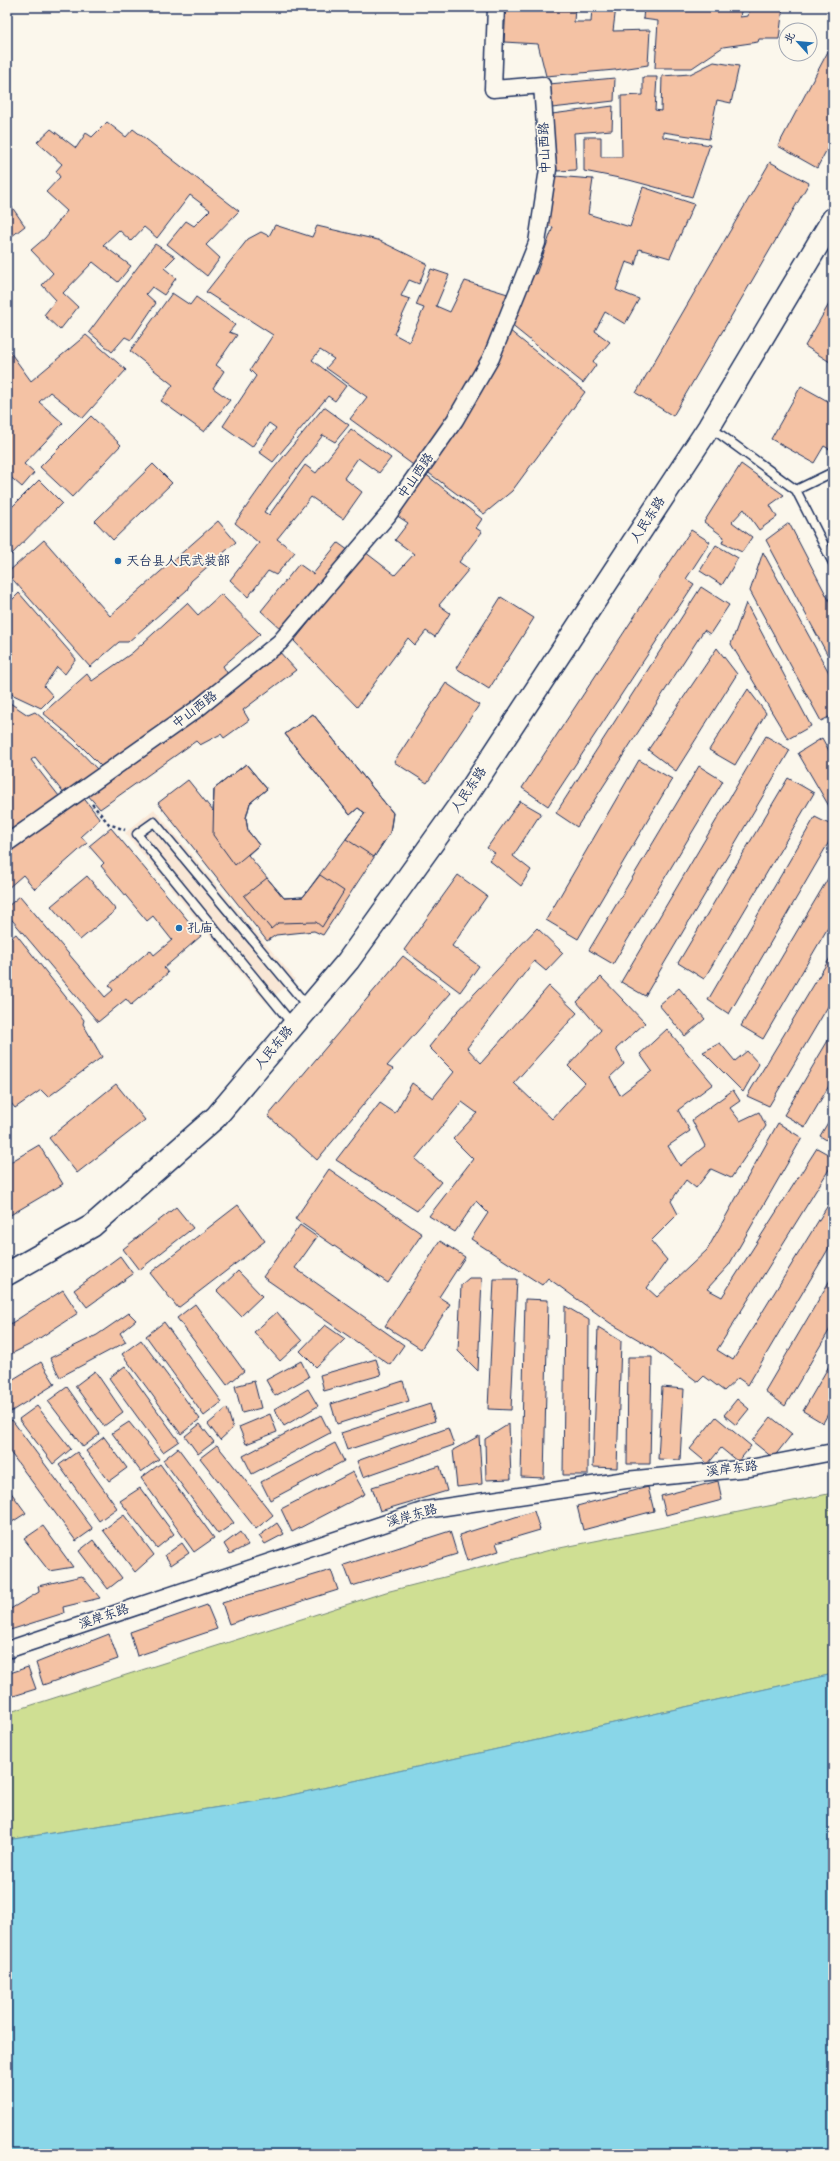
<svg xmlns="http://www.w3.org/2000/svg" width="840" height="2161" viewBox="0 0 840 2161" font-family="Mynerve,'LXGW WenKai TC',sans-serif">
	<style>
		.built { fill: #f9e7d6 }
		.green { fill: #cfdf93; stroke: #758778 }
		.water { fill: #89d6e8; stroke: #5d93b1 }
		.building { fill: #f4c2a4; stroke: #1b2f5e }
		.lines { fill: none; stroke-linecap: round; stroke-linejoin: round }
		.lane-casing { stroke: #1b2f5e; stroke-width: 11 }
		.street-casing { stroke: #1b2f5e; stroke-width: 19 }
		.secondary-casing { stroke: #1b2f5e; stroke-width: 25 }
		.path { stroke: #1b2f5e; stroke-width: 2.5; stroke-dasharray: 3 3; stroke-linecap: butt }
		.lane { stroke: #fbf7ec; stroke-width: 8 }
		.street { stroke: #fbf7ec; stroke-width: 16 }
		.secondary { stroke: #fbf7ec; stroke-width: 22 }
		.poi-dot { fill: #1f6fb2; stroke: #fbf7ec; stroke-width: 1.5 }
		.labels { text-anchor: middle; dominant-baseline: central; stroke-width: 3.5; stroke-linejoin: round; paint-order: stroke }
		.street-label { font-size: 13px; fill: #1b2f5e; stroke: #fbf7ec }
		.poi-label { font-size: 13px; fill: #1b2f5e; stroke: #fbf7ec; text-anchor: start }
	</style>
	<rect width="100%" height="100%" fill="#fbf7ec"/>
	<filter id="ink" filterUnits="userSpaceOnUse"><feTurbulence type="fractalNoise" baseFrequency=".025" numOctaves="2"/><feDisplacementMap in="SourceGraphic" scale="8" xChannelSelector="R" yChannelSelector="G"/><feConvolveMatrix kernelMatrix="1 2 1 2 8 2 1 2 1" color-interpolation-filters="sRGB"/></filter>
	<g filter="url(#ink)">
		<path class="built" d="M154,809L295,979L266,1003L125,833Z"/>
		<path class="green" d="M833,1493V1674L278,1798L7,1840V1713L386,1592L550,1550Z"/>
		<path class="water" d="M833,1674V2154H7V1840L278,1798Z"/>
		<path class="building" d="M506,7H575L574,22H591L592,7H616L613,31L650,30L648,65L615,70L546,76L538,44L504,42Z
			M644,7H742L740,17L748,16L750,7H783L779,39H759L758,42L723,47L692,68H655L658,21L643,19Z
			M833,42V138L817,168L778,146Z
			M714,62L739,66L731,103L717,100L709,139L663,132V137L710,145L692,197L629,180L584,171V137H601V157H622L621,96L643,95V77H657L655,110L661,111L662,76L690,74Z
			M615,78L614,101L552,108L549,84Z
			M613,106L612,130L574,133L576,170L557,171L552,114Z
			M107,122L126,137L133,129L239,211L206,245L220,258L207,276L167,244L186,221L194,226L210,210L190,195L157,238L144,227L131,241L119,230L103,245L131,266L118,282L93,262L63,293L78,307L60,330L44,315L56,300L42,285L53,273L31,250L45,238L67,211L46,192L60,177L56,171L62,164L37,142L51,129L76,148L86,133L92,137Z
			M770,162L809,183L673,416L636,393Z
			M555,176L593,179L588,214L630,227L643,187L694,204L670,258L639,249L635,265L626,262L616,290L639,299L625,324L605,312L595,331L610,342L593,361L596,365L583,383L510,324L531,271L536,274L553,227L546,225Z
			M7,200L25,226L7,240Z
			M275,225L312,237L317,226L378,240L427,264L419,284L409,280L401,296L410,299L394,334L409,342L424,308L416,305L431,269L449,275L436,306L450,312L465,281L511,295L488,349L433,442L416,467L350,419L367,397L326,368L334,359L320,350L312,360L346,386L335,401L328,396L273,462L259,452L276,428L269,423L252,447L223,426L256,376L250,370L273,335L206,292L248,239L261,232L269,236Z
			M155,244L175,257L164,268L176,278L164,295L152,287L146,294L156,303L131,340L125,337L112,352L89,332Z
			M172,293L190,305L196,297L235,325L229,332L237,335L216,365L224,371L213,388L230,400L204,432L161,401L173,385L130,351Z
			M833,297V364L805,346Z
			M509,330L585,392L512,491L484,514L426,471Z
			M86,335L126,370L83,418L50,392L39,402L63,423L24,464L34,473L22,487L7,474V348L31,381Z
			M801,386L833,404V451L824,446L814,463L771,439Z
			M324,407L349,425L335,442L323,435L264,512L269,515L305,465L316,473L351,429L391,458L379,473L358,458L344,478L362,492L343,519L311,497L277,539L295,552L276,575L268,571L248,597L230,580L259,543L235,523L271,472Z
			M91,416L121,445L72,497L40,467Z
			M153,464L172,483L113,540L95,521Z
			M741,464L784,495L770,505L777,517L759,530L744,509L732,522L752,537L742,552L722,543L724,537L704,522Z
			M424,473L482,519L476,528L482,532L459,562L469,569L439,605L450,613L435,637L426,631L415,645L408,638L357,707L294,641L365,552L395,575L414,554L395,540L408,523L396,515Z
			M39,480L62,503L7,559V512Z
			M218,521L236,542L191,581L187,590L128,642H119L90,667L7,573L44,540L110,616Z
			M789,523L833,608V665L766,540Z
			M691,530L710,542L686,579L694,584L548,806L522,788Z
			M338,543L352,553L325,584L321,581L281,629L261,611L299,564L313,574Z
			M716,545L738,558L722,585L700,571Z
			M763,552L833,680V715L821,721L750,591Z
			M701,587L729,605L710,634L704,630L577,827L556,813Z
			M19,593L76,659L65,674L57,667L44,686L53,696L41,708L7,692V605Z
			M221,594L260,634L223,666L229,676L146,735L101,766L74,739L43,713L87,674L92,681L132,653L187,603L198,615Z
			M501,597L534,618L489,689L456,668Z
			M746,603L811,726L788,739L731,644Z
			M717,648L737,674L676,771L648,750Z
			M277,649L296,670L243,710L249,720L224,738L221,734L200,745L196,741L100,809L86,793Z
			M446,683L479,705L427,783L394,762Z
			M748,689L766,713L735,765L709,750Z
			M7,701L28,715L35,712L74,745L98,770L65,795L35,757L31,760L59,796L7,836Z
			M313,714L393,813L390,833L323,935L314,931L276,935L267,941L158,803L188,780L213,811L214,789L246,764L267,789L250,803L246,818L248,831L259,845L248,855L284,898L303,897L365,813L358,808L350,815L285,734Z
			M313,714L393,813L390,833L374,857L346,839L365,813L358,808L350,815L285,734Z
			M766,736L790,750L645,996L621,982Z
			M822,738L833,758V813L798,753Z
			M639,760L672,779L578,939L546,920Z
			M246,764L267,789L250,803L246,818L248,831L259,845L235,865L213,835L214,789Z
			M699,766L723,781L613,964L589,950Z
			M788,778L814,793L704,979L678,963Z
			M82,796L100,819L81,836L87,843L35,889L23,875L7,889V851Z
			M520,801L541,813L513,856L531,870L521,886L489,860L495,853L487,848Z
			M815,817L833,826V835L729,1014L708,1000Z
			M111,828L201,936L164,968L168,973L131,1005L126,999L98,1022L7,914V907L20,896L105,997L113,990L109,985L150,950L154,955L172,940L153,916L147,921L101,866L104,863L89,846Z
			M833,870V919L763,1039L741,1026Z
			M320,875L344,891L322,927L316,922L278,923L271,929L244,896L267,878L284,898L303,897Z
			M458,875L487,896L452,946L479,966L460,992L404,950Z
			M87,876L116,910L80,940L51,906Z
			M537,928L563,953L546,971L534,961L467,1048L481,1063L549,986L577,1013L514,1083L552,1119L585,1083L568,1066L601,1030L577,1002L601,977L645,1023L616,1049L624,1064L610,1077L620,1095L652,1071L640,1054L667,1029L713,1084L678,1110L690,1131L668,1146L680,1166L705,1146L692,1120L733,1090L740,1101L730,1108L740,1121L759,1112L766,1126L731,1178L711,1169L696,1188L686,1180L671,1201L678,1214L651,1241L667,1260L647,1288L657,1297L707,1250L778,1123L802,1138L729,1265L707,1289L722,1297L817,1148L833,1157V1163L717,1350L733,1360L833,1197V1241L748,1385L738,1378L724,1391L704,1376L698,1382L651,1347L610,1323L548,1278L542,1285L471,1239L488,1213L476,1201L455,1232L429,1216L473,1159L453,1139L477,1113L462,1102L415,1159L441,1182L417,1211L336,1160L380,1103L395,1113L412,1083L433,1098L454,1072L429,1047L457,1012Z
			M16,934L84,1020L83,1024L102,1057L48,1097L41,1090L15,1108L7,1098V941Z
			M833,953V998L769,1106L747,1096Z
			M403,956L451,993L387,1066L393,1069L317,1160L268,1116Z
			M679,988L705,1019L685,1036L659,1005Z
			M833,1032V1079L805,1127L784,1115Z
			M720,1043L735,1061L747,1051L759,1064L743,1092L703,1052Z
			M116,1084L145,1120L77,1173L49,1138Z
			M833,1114V1144L820,1136Z
			M39,1145L63,1184L7,1217V1164Z
			M329,1169L422,1234L388,1283L295,1219Z
			M238,1205L265,1241L178,1308L150,1273Z
			M176,1207L193,1228L139,1270L123,1249Z
			M300,1225L317,1237L295,1268L404,1345L390,1365L263,1277Z
			M440,1241L465,1257L439,1297L450,1304L421,1349L385,1326Z
			M120,1256L133,1274L87,1307L74,1290Z
			M238,1271L262,1296L241,1316L217,1291Z
			M833,1275V1324L785,1406L765,1391Z
			M469,1278H482L478,1371L458,1351L461,1285Z
			M494,1279H517L511,1410L488,1409Z
			M63,1290L78,1313L29,1345L7,1356V1326Z
			M525,1299L548,1300L544,1478L521,1477Z
			M195,1304L244,1371L227,1385L177,1318Z
			M565,1306L589,1320L588,1475H563Z
			M277,1312L302,1341L280,1361L254,1332Z
			M129,1313L136,1320L120,1333L126,1342L60,1377L50,1358L97,1335Z
			M164,1322L222,1402L204,1416L146,1336Z
			M325,1325L345,1339L316,1367L300,1351Z
			M598,1327L621,1341L617,1468L593,1467Z
			M141,1340L200,1419L181,1434L122,1354Z
			M628,1357H652L650,1464H627Z
			M376,1359L381,1375L324,1391L320,1375Z
			M833,1359V1405L823,1423L803,1411Z
			M301,1361L309,1377L275,1396L266,1380Z
			M41,1362L55,1384L7,1414V1383Z
			M125,1366L179,1441L163,1452L109,1378Z
			M95,1371L123,1412L104,1426L75,1386Z
			M254,1381L261,1408L242,1413L235,1386Z
			M403,1381L409,1401L337,1424L331,1404Z
			M67,1387L100,1434L83,1447L48,1401Z
			M662,1387L684,1389L680,1460L658,1459Z
			M308,1389L318,1406L284,1426L274,1409Z
			M737,1399L749,1409L736,1425L724,1415Z
			M430,1404L435,1421L347,1450L341,1433Z
			M37,1406L71,1449L53,1464L19,1419Z
			M227,1408L233,1428L220,1440L208,1424Z
			M270,1414L277,1432L246,1444L239,1427Z
			M321,1415L330,1433L252,1474L243,1456Z
			M716,1417L751,1446L738,1462L721,1448L708,1464L690,1449Z
			M771,1417L792,1434L773,1458L752,1441Z
			M12,1420L93,1529L76,1541L7,1448V1423Z
			M129,1422L159,1459L141,1472L112,1433Z
			M200,1424L214,1442L198,1454L185,1436Z
			M509,1424L511,1479L486,1480L485,1439Z
			M448,1428L454,1445L363,1477L357,1461Z
			M479,1436L482,1484L457,1487L453,1450Z
			M104,1437L127,1468L109,1481L86,1451Z
			M335,1443L344,1461L270,1500L261,1482Z
			M217,1445L273,1515L256,1529L200,1458Z
			M178,1448L234,1523L218,1534L163,1460Z
			M77,1452L117,1508L99,1521L59,1465Z
			M160,1464L214,1538L194,1552L141,1478Z
			M440,1466L447,1491L380,1511L372,1487Z
			M353,1472L365,1494L292,1532L281,1509Z
			M718,1481L722,1500L666,1515L661,1496Z
			M7,1487L26,1513L9,1524L7,1521Z
			M648,1487L654,1511L583,1530L577,1506Z
			M140,1488L174,1534L157,1548L120,1501Z
			M534,1511L540,1530L496,1543L499,1551L467,1561L459,1535Z
			M124,1515L154,1555L135,1572L103,1530Z
			M277,1523L284,1534L265,1544L259,1536Z
			M43,1526L73,1567L49,1571L24,1539Z
			M450,1531L457,1554L352,1586L344,1565Z
			M240,1532L248,1545L230,1554L224,1544Z
			M93,1540L122,1578L108,1589L79,1551Z
			M182,1543L189,1553L171,1565L165,1555Z
			M331,1570L338,1590L229,1624L222,1603Z
			M82,1576L100,1598L63,1607L64,1613L7,1631V1611L39,1592L38,1586Z
			M207,1605L217,1629L137,1656L130,1632Z
			M109,1634L118,1659L43,1685L36,1663Z
			M28,1667L36,1689L7,1698V1674Z"/>
		<g class="lines">
			<g class="lane-casing">
				<path id="lane" d="M710,427L796,490L833,563
					M796,490L833,472
					M293,1025L137,834L154,822L308,1007"/>
			</g>
			<g class="street-casing">
				<path id="street" d="M7,843L197,709L280,642L388,515L455,420L491,358L537,243L548,169L542,85L493,89L496,7
					M7,1650L425,1510L626,1480L750,1468L833,1452"/>
			</g>
			<g class="secondary-casing">
				<path id="secondary" d="M7,1274L92,1226L216,1117L348,961L471,789L709,427L833,219"/>
			</g>
			<path class="path" d="M92,804L109,824L125,830"/>
			<use href="#lane" class="lane"/>
			<use href="#street" class="street"/>
			<use href="#secondary" class="secondary"/>
		</g>
	</g>
	<g class="poi-dot">
		<circle cx="118" cy="561" r="4"/>
		<circle cx="179" cy="928" r="4"/>
	</g>
	<g class="labels">
		<g class="street-label">
			<text transform="translate(545 148) rotate(-92)">中山西路</text>
			<text transform="translate(416 476) rotate(-55)">中山西路</text>
			<text transform="translate(648 520) rotate(-57)">人民东路</text>
			<text transform="translate(195 710) rotate(-37)">中山西路</text>
			<text transform="translate(469 790) rotate(-56)">人民东路</text>
			<text transform="translate(274 1048) rotate(-50)">人民东路</text>
			<text transform="translate(732 1469) rotate(-7)">溪岸东路</text>
			<text transform="translate(412 1516) rotate(-16)">溪岸东路</text>
			<text transform="translate(104 1617) rotate(-19)">溪岸东路</text>
		</g>
		<g class="poi-label">
			<text x="126" y="561">天台县人民武装部</text>
			<text x="187" y="928">孔庙</text>
		</g>
	</g>
	<rect width="840" height="2161" fill="none" stroke="#fbf7ec" stroke-width="24"/>
	<rect x="12" y="12" width="816" height="2137" fill="none" stroke="#1b2f5e" stroke-width="1.5" filter="url(#ink)"/>
	<g transform="translate(798 42) rotate(297)"><circle r="19" fill="#fbf7ec" stroke="#a1a7b3"/>
	<path d="M0-3L7 15L0 10L-7 15Z" fill="#1f6fb2"/>
	<text y="-6" font-size="11" font-weight="bold" text-anchor="middle" fill="#1b2f5e">北</text>
	</g>
</svg>
